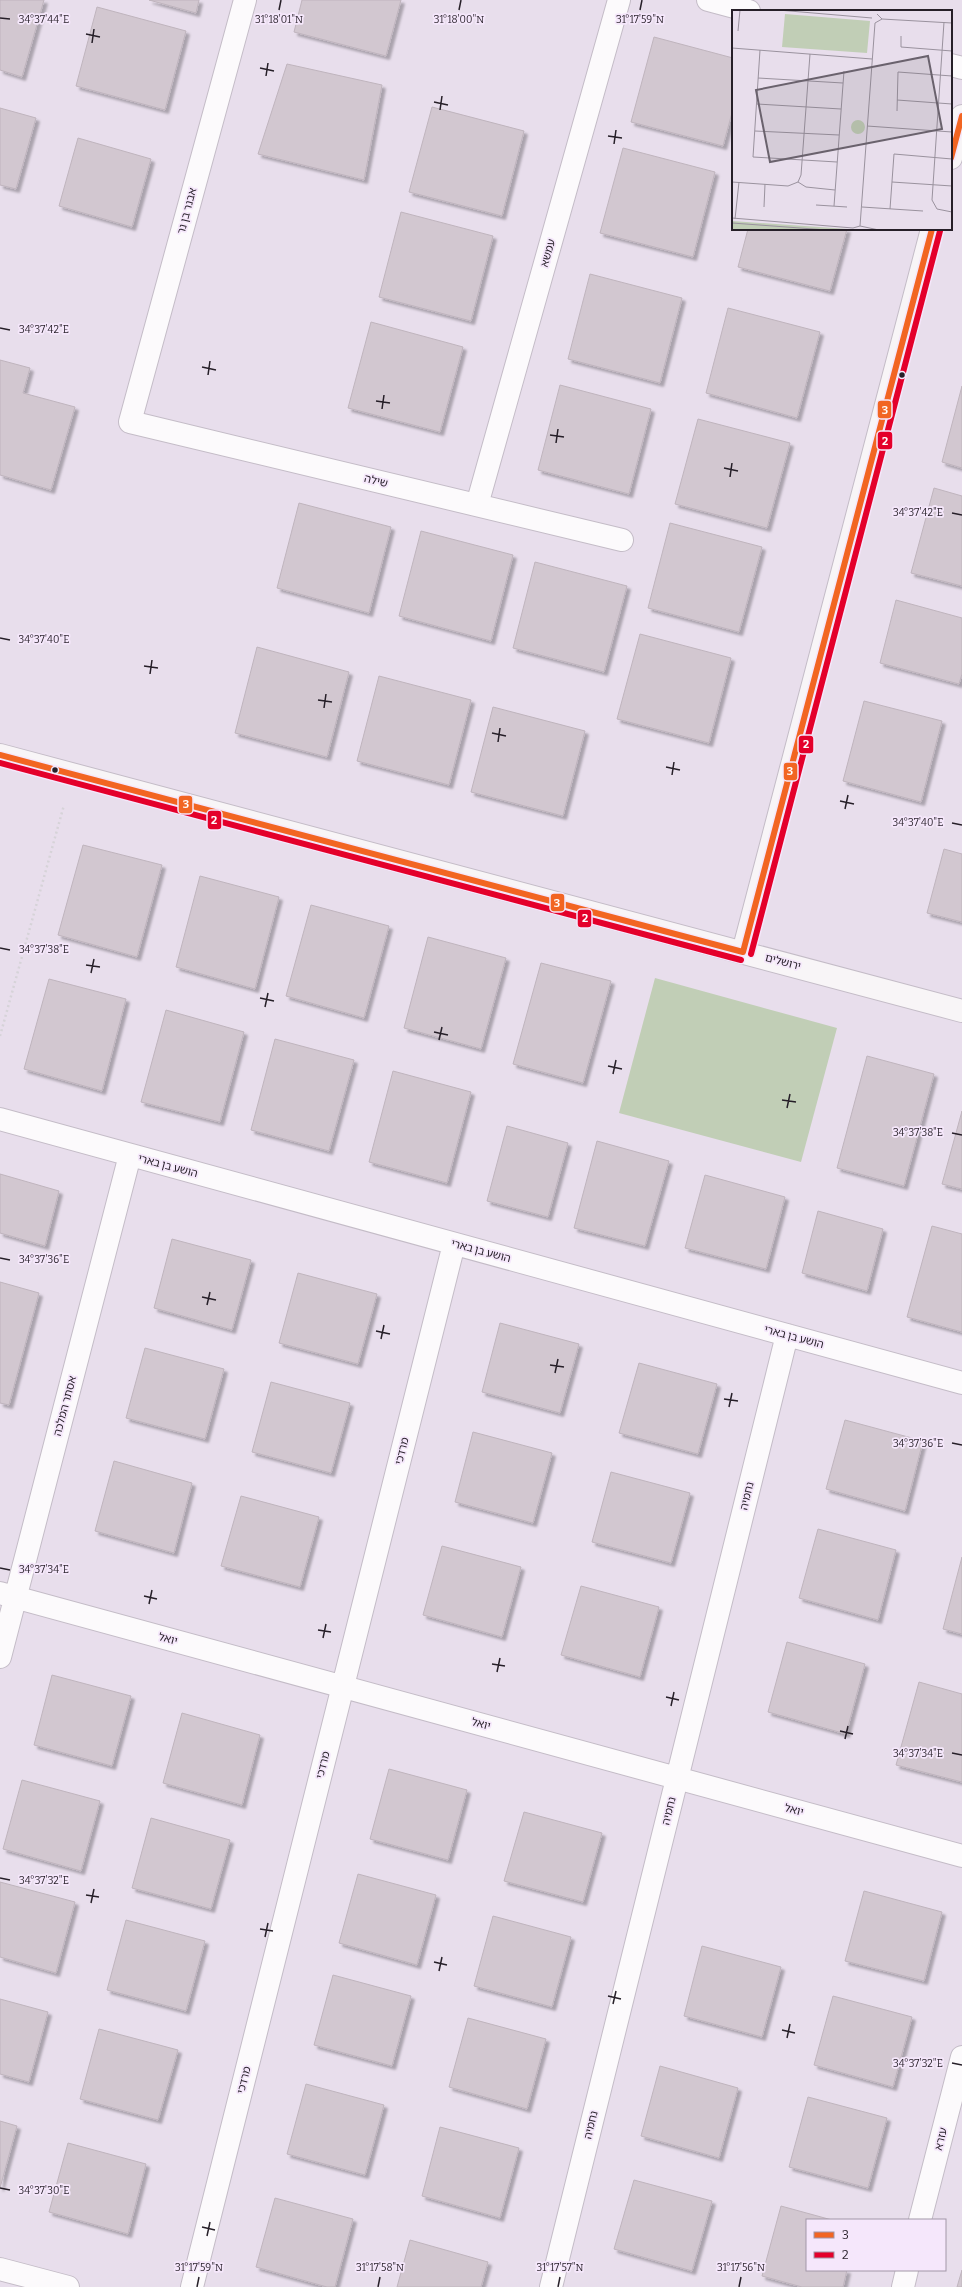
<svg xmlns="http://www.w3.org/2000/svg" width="962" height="2287" viewBox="0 0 962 2287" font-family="Bitter,'Noto Sans Hebrew',serif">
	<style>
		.green { fill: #c1ceb6 }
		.building { fill: #d2c7d0; stroke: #bfb4bd; filter: url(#shadow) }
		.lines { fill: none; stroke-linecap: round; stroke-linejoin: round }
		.street-casing { stroke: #c4bcc7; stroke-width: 24 }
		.secondary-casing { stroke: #c4bcc7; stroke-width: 24 }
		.path { stroke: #d6d3d8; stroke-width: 2.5; stroke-dasharray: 2 3; stroke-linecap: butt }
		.street { stroke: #fcfafc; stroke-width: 22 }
		.secondary { stroke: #f8f5f7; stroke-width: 22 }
		.bus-1-casing { stroke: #f5e7fb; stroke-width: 9 }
		.bus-2-casing { stroke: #f5e7fb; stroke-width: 9 }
		.bus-1 { stroke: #f26522; stroke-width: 6 }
		.bus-2 { stroke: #e4002b; stroke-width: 6 }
		.ticks { fill: none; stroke: #261f28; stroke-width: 1.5 }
		.bus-dot { fill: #261f28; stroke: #f5e7fb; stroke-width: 1.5 }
		.labels { text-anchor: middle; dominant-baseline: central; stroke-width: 3.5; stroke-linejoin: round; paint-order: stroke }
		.street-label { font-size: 11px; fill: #261f28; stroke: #f5e7fb }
		.inset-road { fill: none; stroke: #9a929e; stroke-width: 1 }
		.view { fill: #6a626d; fill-opacity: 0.15; stroke: #6a626d; stroke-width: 2 }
		.inset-edge { fill: none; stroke: #261f28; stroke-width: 2 }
		.ticks-label { font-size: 10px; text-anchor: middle; fill: #261f28; stroke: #f5e7fb; stroke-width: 3.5; stroke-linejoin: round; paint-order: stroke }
		.line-badge { stroke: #f5e7fb; stroke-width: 1.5 }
		.badge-label { font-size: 11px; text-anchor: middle; font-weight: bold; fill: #fff }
	</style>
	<defs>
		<filter id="shadow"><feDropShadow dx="3.5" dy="3.5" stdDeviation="1" flood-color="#0004"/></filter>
	</defs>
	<rect width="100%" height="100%" fill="#e8deec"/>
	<path class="green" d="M655,978L837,1028L801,1162L619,1113Z"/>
	<path class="building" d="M0,0H44L22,77L0,70Z
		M149,0H199L196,13Z
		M302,0H401L386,56L294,32Z
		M97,7L186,31L165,110L76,86Z
		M654,37L733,58V109L723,146L631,122Z
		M287,64L382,85L364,180L258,154Z
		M432,107L524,131L502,216L409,192Z
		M0,108L36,118L16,189L0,185Z
		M78,138L151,159L132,227L59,206Z
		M623,148L715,172L693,257L600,233Z
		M401,212L493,236L471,321L379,297Z
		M748,229H847L830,291L738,267Z
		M590,274L682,298L660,383L568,359Z
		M728,308L820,332L797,418L706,393Z
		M371,322L463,347L440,432L348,408Z
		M0,360L30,368L23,393L75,407L51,490L0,475Z
		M560,385L651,409L629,494L538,470Z
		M962,386V468L942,462Z
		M698,419L790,443L767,528L675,504Z
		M934,488L962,496V586L911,573Z
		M299,503L391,527L369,613L277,588Z
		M670,523L762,547L739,632L648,608Z
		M421,531L513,555L491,641L399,616Z
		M535,562L627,586L604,672L513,648Z
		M896,600L962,618V674L959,684L880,663Z
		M640,634L731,658L709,743L617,719Z
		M257,647L349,672L327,757L235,733Z
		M379,676L471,700L449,785L357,761Z
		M864,701L942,721L921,802L843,781Z
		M493,707L585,731L563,816L471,792Z
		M83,845L162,865L137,957L58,935Z
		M944,849L962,854V922L927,913Z
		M200,876L279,897L255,989L176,967Z
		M311,905L389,926L364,1018L286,996Z
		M428,937L506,958L481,1049L404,1028Z
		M541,963L611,981L583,1083L513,1064Z
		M49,979L126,999L102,1091L24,1069Z
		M166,1010L244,1032L220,1122L141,1102Z
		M275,1039L354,1060L329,1151L251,1130Z
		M867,1056L934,1074L904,1186L837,1168Z
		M393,1071L471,1092L447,1183L369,1162Z
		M962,1111V1189L942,1184Z
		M507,1126L568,1143L548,1217L487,1201Z
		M597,1141L669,1161L645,1246L574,1228Z
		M0,1174L59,1191L45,1246L0,1233Z
		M705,1175L785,1197L766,1269L685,1248Z
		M818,1211L883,1229L867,1291L802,1273Z
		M932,1226L962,1234V1332L907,1317Z
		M172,1239L251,1260L232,1330L154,1308Z
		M298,1273L377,1294L358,1364L279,1343Z
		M0,1282L39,1293L9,1405L0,1403Z
		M500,1323L579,1344L560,1413L482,1392Z
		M145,1348L224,1369L205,1439L126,1418Z
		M639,1363L717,1384L698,1454L619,1433Z
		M271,1382L350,1403L331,1473L252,1452Z
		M845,1420L923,1441L905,1511L826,1489Z
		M473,1432L552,1453L533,1523L455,1502Z
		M114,1461L192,1483L174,1553L95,1531Z
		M611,1472L690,1493L671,1563L592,1542Z
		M241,1496L319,1517L300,1587L221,1566Z
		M818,1529L896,1550L878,1620L799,1598Z
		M442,1546L521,1567L502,1637L423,1615Z
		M962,1557V1634L943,1629Z
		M581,1586L659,1607L640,1677L561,1655Z
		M787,1642L865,1664L846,1734L768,1712Z
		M52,1675L131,1696L112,1766L34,1745Z
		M919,1682L962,1694V1782L896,1765Z
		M182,1713L260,1735L242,1805L163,1783Z
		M389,1769L467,1790L448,1860L370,1839Z
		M22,1780L100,1801L81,1871L3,1849Z
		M524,1812L602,1833L583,1902L504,1881Z
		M151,1818L230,1840L211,1909L132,1888Z
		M358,1874L436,1895L417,1965L339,1943Z
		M0,1882L75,1902L56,1973L0,1957Z
		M864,1891L942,1912L924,1981L845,1961Z
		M493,1916L571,1937L552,2007L474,1986Z
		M126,1920L205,1941L186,2011L107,1990Z
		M702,1946L781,1967L762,2037L684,2016Z
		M333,1975L411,1996L392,2066L314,2045Z
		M833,1996L912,2017L893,2087L814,2065Z
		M0,1999L48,2012L29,2082L0,2074Z
		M468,2018L546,2039L527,2109L449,2087Z
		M99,2029L178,2050L158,2120L80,2099Z
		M660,2066L738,2088L719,2158L641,2136Z
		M306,2084L384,2105L365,2175L287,2154Z
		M808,2097L887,2118L868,2188L789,2167Z
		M0,2121L17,2126L0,2188Z
		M440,2127L519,2148L500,2218L422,2196Z
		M68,2143L146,2164L128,2234L49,2212Z
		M634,2180L712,2201L692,2271L614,2249Z
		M275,2198L353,2219L335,2287H327L256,2267Z
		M781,2206L832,2220H807V2270H847L843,2287H802L762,2276Z
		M410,2240L488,2262L481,2287H397Z
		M962,2270V2287H957Z"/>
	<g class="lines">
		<g class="street-casing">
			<path id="street" d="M245,0L130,422L622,540
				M708,0L749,11
				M951,65L962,68
				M477,505L619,0
				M0,1119L962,1383
				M0,1593L962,1856
				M0,1657L130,1155
				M920,2220L962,2057
				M0,2269L68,2287
				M192,2287L454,1244
				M551,2287L787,1335
				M903,2287L907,2270"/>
		</g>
		<g class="secondary-casing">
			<path id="secondary" d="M951,158L962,116
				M0,755L962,1011
				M743,952L932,229"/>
		</g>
		<path class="path" d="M0,1036L64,805"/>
		<use href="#street" class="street"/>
		<use href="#secondary" class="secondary"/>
		<g class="bus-1-casing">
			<path id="bus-1" d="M951,158L962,116
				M0,755L743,952
				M743,952L932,229"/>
		</g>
		<g class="bus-2-casing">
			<path id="bus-2" d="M0,763L741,960
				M751,954L940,231"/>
		</g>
		<use href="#bus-1" class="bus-1"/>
		<use href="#bus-2" class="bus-2"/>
	</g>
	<path class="ticks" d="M279,10L281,0M459,10L461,0M640,10L642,0M0,18L10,19M86,34L100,37M92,43L94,29M260,68L274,71M266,76L268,63M434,102L448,105M440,110L442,96M608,136L622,138M614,144L616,130M0,328L10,330M202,367L216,370M208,375L210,361M376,401L390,403M382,409L384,395M550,435L564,437M556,443L558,429M724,468L738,471M730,477L732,463M952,513L962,515M0,638L10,640M144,666L158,668M150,674L152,660M318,700L332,702M324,708L326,694M492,733L506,736M498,742L500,728M666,767L680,770M672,775L674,762M840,801L854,804M845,809L848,795M952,823L962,825M0,948L10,950M86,965L100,967M91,973L94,959M260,998L274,1001M265,1007L268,993M434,1032L448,1035M439,1040L442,1027M608,1066L622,1069M613,1074L616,1060M782,1100L796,1102M787,1108L790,1094M952,1133L962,1135M0,1258L10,1260M202,1297L216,1300M207,1305L210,1292M376,1331L390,1334M381,1339L384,1325M550,1365L564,1367M555,1373L558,1359M724,1399L738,1401M729,1407L732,1393M952,1443L962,1445M0,1568L10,1570M144,1596L157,1599M149,1604L152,1590M318,1630L331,1632M323,1638L326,1624M492,1664L505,1666M497,1672L500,1658M666,1697L679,1700M671,1706L674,1692M840,1731L853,1734M845,1739L848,1726M952,1753L962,1755M0,1878L10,1880M86,1895L99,1897M91,1903L94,1889M260,1929L273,1931M265,1937L268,1923M434,1962L447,1965M439,1971L442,1957M608,1996L621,1999M613,2004L616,1991M782,2030L795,2033M787,2038L790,2024M952,2063L962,2065M0,2188L10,2190M202,2227L215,2230M207,2236L210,2222M197,2287L199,2277M378,2287L380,2277M558,2287L560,2277M739,2287L741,2277"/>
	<g class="bus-dot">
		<circle cx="902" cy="375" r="3.5"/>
		<circle cx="55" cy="770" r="3.5"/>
	</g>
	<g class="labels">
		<g class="street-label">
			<text transform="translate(187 211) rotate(-75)">אבנר בן נר</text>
			<text transform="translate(548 253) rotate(-74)">עמשא</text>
			<text transform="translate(376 481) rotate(14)">שילה</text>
			<text transform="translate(783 962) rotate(15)">ירושלים</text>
			<text transform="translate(168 1166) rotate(15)">הושע בן בארי</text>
			<text transform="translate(481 1251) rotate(15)">הושע בן בארי</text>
			<text transform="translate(794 1337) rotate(15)">הושע בן בארי</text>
			<text transform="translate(65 1406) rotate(-75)">אסתר המלכה</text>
			<text transform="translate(402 1451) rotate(-76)">מרדכי</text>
			<text transform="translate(747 1496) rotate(-76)">נחמיה</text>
			<text transform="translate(168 1639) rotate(15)">יואל</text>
			<text transform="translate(481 1724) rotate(15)">יואל</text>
			<text transform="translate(323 1765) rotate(-76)">מרדכי</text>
			<text transform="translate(794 1810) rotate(15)">יואל</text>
			<text transform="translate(669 1811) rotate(-76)">נחמיה</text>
			<text transform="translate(244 2080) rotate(-76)">מרדכי</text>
			<text transform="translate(591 2125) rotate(-76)">נחמיה</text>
			<text transform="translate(941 2139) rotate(-76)">עזרא</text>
		</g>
	</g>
	<g transform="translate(732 10)">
		<rect width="220" height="220" fill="#e8deec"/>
		<path d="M53,4L138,11L135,43L50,37ZM119 117a7 7 0 1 1 14 0a7 7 0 1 1-14 0ZM0,211L130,220H0Z" fill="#c1ceb6"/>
		<path class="inset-road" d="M46,0L140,8M150,9L220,13M212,12L200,190L205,199L220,202M143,13L150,9L145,4M6,21L8,0M169,26V37L220,41M0,38L140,49M28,40L21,147L105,152M26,68L111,73M165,90L220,94M25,94L109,99M165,101L166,62L220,66M135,116L220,122M23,121L107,125M0,172L56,176L66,172L74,177L103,180M66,172L69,165L78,44M160,172L220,176M84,195L115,197M102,196L112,61M32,197L33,174M130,197L191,201M158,199L162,144L220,149M0,208L121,218L128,216L147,220M3,209L7,172M0,213L95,220M128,216L143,13"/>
		<path class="view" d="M196,46L210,119L38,152L24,80Z"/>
		<rect width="220" height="220" class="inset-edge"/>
	</g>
	<g class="ticks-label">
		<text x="44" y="23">34°37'44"E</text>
		<text x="279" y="23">31°18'01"N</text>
		<text x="459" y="23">31°18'00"N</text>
		<text x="640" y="23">31°17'59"N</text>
		<text x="44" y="333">34°37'42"E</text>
		<text x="918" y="516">34°37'42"E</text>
		<text x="44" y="643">34°37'40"E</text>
		<text x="918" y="826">34°37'40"E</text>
		<text x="44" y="953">34°37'38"E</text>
		<text x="918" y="1136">34°37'38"E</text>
		<text x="44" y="1263">34°37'36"E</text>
		<text x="918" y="1447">34°37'36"E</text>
		<text x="44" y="1573">34°37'34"E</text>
		<text x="918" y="1757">34°37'34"E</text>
		<text x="44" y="1884">34°37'32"E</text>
		<text x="918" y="2067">34°37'32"E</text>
		<text x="44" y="2194">34°37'30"E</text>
		<text x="199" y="2271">31°17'59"N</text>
		<text x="380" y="2271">31°17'58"N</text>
		<text x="560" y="2271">31°17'57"N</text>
		<text x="741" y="2271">31°17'56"N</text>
	</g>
	<g class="line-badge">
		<rect x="877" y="400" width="15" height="19" rx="4" fill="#f26522"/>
		<rect x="877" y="431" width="16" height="19" rx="4" fill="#e4002b"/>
		<rect x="798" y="735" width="16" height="19" rx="4" fill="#e4002b"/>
		<rect x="783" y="762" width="15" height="19" rx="4" fill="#f26522"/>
		<rect x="178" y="795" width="15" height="19" rx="4" fill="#f26522"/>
		<rect x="207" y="810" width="15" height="20" rx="4" fill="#e4002b"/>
		<rect x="550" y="893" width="15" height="19" rx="4" fill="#f26522"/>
		<rect x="577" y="909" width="15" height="19" rx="4" fill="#e4002b"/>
	</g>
	<g class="badge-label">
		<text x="885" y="414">3</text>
		<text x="885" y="445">2</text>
		<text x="806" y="748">2</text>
		<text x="790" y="775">3</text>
		<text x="186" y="808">3</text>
		<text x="214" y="824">2</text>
		<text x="557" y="907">3</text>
		<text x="585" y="922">2</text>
	</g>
	<rect x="806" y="2219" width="140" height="52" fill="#f5e7fb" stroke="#a297a7"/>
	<rect x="814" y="2232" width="20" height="6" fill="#f26522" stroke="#a297a7"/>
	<text x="842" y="2239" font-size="12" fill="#261f28">3</text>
	<rect x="814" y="2252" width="20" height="6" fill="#e4002b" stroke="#a297a7"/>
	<text x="842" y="2259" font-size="12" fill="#261f28">2</text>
</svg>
